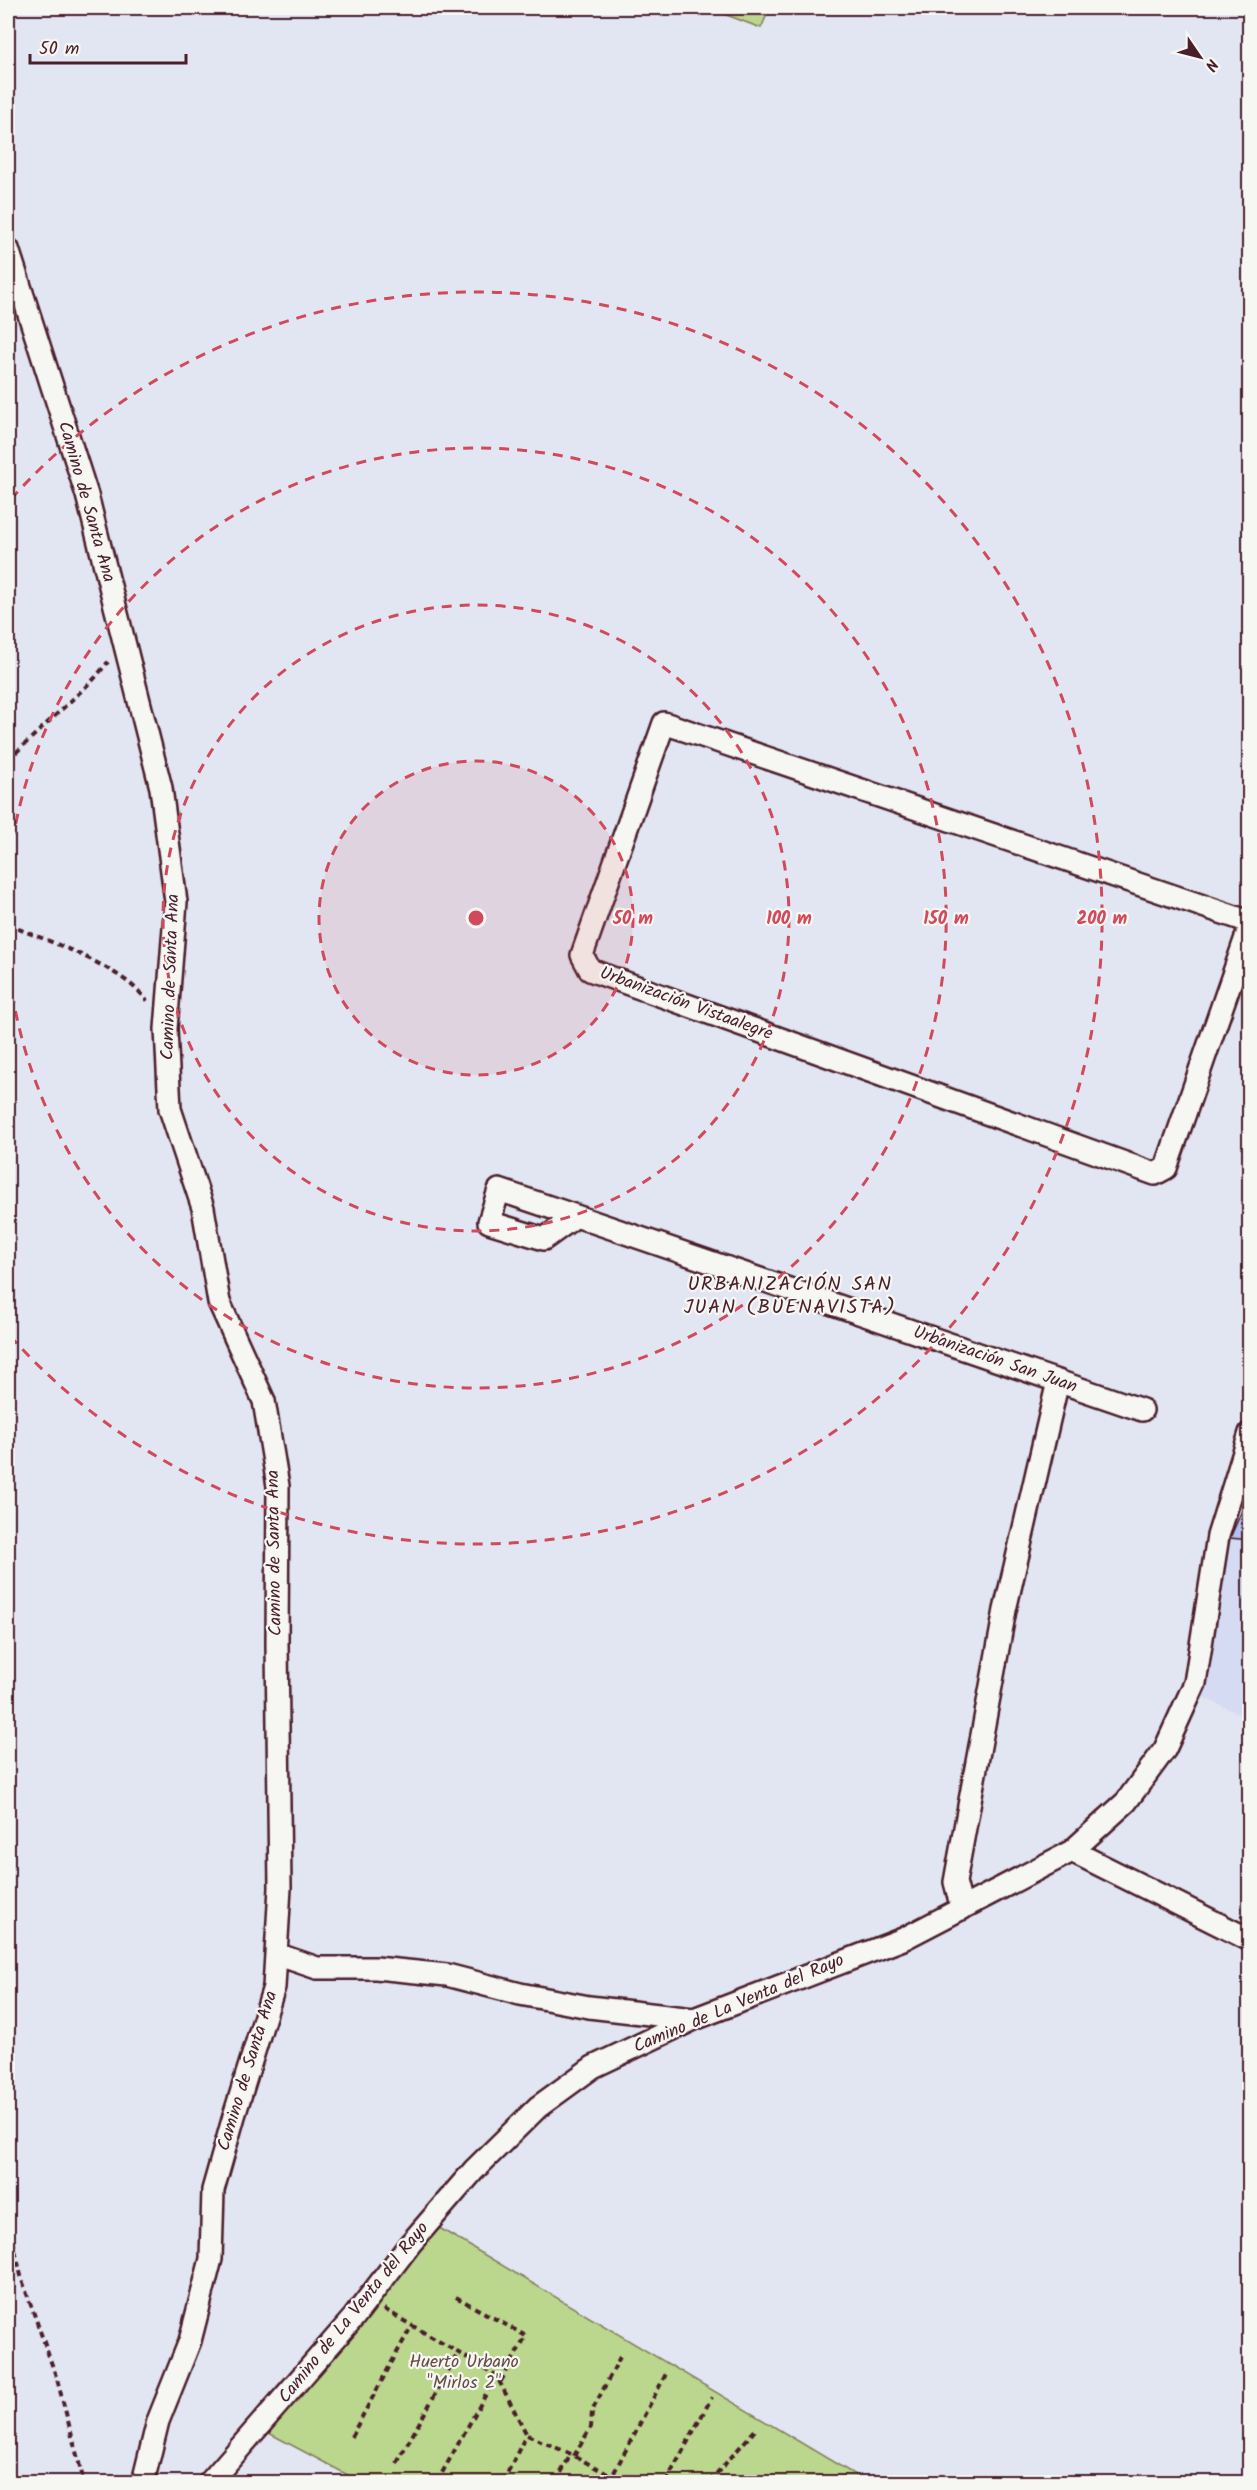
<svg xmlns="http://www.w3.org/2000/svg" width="1257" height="2490" viewBox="0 0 1257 2490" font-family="Kalam,sans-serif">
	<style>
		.built { fill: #d4dbf2 }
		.green { fill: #bbd68d; stroke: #827a5c; stroke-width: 1.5 }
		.building { fill: #b2c2f2; stroke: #4a1f2b; stroke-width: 1.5 }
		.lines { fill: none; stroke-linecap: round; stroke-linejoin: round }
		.minor-casing { stroke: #4a1f2b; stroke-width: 26 }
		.path { stroke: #4a1f2b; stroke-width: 4; stroke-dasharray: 6 4.5; stroke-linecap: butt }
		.minor { stroke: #f6f6f2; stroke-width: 21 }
		.ring { fill: none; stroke: #d1495b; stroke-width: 3; stroke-dasharray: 10 8 }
		.labels { text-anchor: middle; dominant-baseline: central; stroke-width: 4.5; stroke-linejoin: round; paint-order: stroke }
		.street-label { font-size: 18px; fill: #4a1f2b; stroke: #f6f6f2 }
		.park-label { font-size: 18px; fill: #664d44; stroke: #f6f6f2 }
		.neighbourhood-label { font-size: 20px; letter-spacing: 1.5px; fill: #4a1f2b; stroke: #f6f6f2 }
		.centre { fill: #d1495b; stroke: #f6f6f2; stroke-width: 3 }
		.ring-label { font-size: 18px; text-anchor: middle; font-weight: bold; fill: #d1495b; stroke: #f6f6f2; stroke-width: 4.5; stroke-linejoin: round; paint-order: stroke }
	</style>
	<rect width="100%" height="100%" fill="#e2e6f2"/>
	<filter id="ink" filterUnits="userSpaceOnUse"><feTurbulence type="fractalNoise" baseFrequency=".0167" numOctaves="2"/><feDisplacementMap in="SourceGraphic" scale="12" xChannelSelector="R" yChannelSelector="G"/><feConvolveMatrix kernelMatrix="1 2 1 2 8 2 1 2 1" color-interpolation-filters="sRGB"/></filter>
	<g filter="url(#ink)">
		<path class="built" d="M1230,1538L1249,1540V1719L1199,1695L1216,1637Z"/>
		<path class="green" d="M708,8H770L761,28Z
			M436,2226L867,2482H361L265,2431Z"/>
		<path class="building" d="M1250,1475V1506H1244Z
			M1244,1506H1250V1540L1230,1538Z"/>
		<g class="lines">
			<g class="minor-casing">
				<path id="minor" d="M8,249L87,495L161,788L176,902L166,1029L170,1109L203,1208L219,1302L264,1401L278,1486L277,1644L280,1888L274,1987L234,2116L213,2190L211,2259L190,2341L158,2421L143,2482
					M1250,922L664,723L582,955L590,970L1155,1174L1166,1168L1250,926
					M576,1216L544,1239L489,1222L499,1190L576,1216L1142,1410
					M1072,1851L1126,1802L1165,1749L1195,1683L1218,1536L1250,1433
					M962,1909L955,1882L1005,1610L1058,1381
					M276,1954L317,1968H376L447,1975L520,1994L589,2007L693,2019
					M210,2482L354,2317L410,2244L474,2170L538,2107L593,2067L694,2019L903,1939L1072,1851L1250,1940"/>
			</g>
			<path class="path" d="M8,760L94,679L108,662
				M8,925C47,940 123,967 147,1001
				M8,2220L22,2280L57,2379L84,2482
				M456,2297L526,2336L500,2383
				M384,2309L496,2375L527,2435
				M527,2435L571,2454L622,2482
				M351,2437L411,2327
				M574,2456L591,2427L592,2411L621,2355
				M397,2463L458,2353
				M437,2482L496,2376
				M503,2482L526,2435
				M556,2482L571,2454
				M609,2482L666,2374
				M666,2482L712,2397
				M709,2482L757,2428"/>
			<use href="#minor" class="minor"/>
		</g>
	</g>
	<circle cx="476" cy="918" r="157" fill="#d1495b" fill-opacity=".12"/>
	<g class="ring">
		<circle cx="476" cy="918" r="157"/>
		<circle cx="476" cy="918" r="313"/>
		<path d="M8 877A470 470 0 1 1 8 959"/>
		<path d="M11 499A626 626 0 1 1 11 1337"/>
	</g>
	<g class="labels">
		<g class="street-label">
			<text transform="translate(86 502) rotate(74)">Camino de Santa Ana</text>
			<text transform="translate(171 977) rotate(-88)">Camino de Santa Ana</text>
			<text transform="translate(686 1004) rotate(20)">Urbanización Vistaalegre</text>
			<text transform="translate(995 1360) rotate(19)">Urbanización San Juan</text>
			<text transform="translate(275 1553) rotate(-91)">Camino de Santa Ana</text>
			<text transform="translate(739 2004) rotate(-23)">Camino de La Venta del Rayo</text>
			<text transform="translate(248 2071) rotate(-73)">Camino de Santa Ana</text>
			<text transform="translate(354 2313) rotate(-51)">Camino de La Venta del Rayo</text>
		</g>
		<g class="park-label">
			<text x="464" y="2362">Huerto Urbano<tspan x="464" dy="21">"Mirlos 2"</tspan></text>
		</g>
		<g class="neighbourhood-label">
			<text x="790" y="1285">URBANIZACIÓN SAN<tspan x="790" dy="23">JUAN (BUENAVISTA)</tspan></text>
		</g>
	</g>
	<circle cx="476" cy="918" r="9" class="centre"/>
	<g class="ring-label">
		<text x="633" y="924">50 m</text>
		<text x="789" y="924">100 m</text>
		<text x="946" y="924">150 m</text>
		<text x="1102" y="924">200 m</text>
	</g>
	<rect width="1257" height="2490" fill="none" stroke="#f6f6f2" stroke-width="30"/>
	<rect x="15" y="15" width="1227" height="2460" fill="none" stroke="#4a1f2b" stroke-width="2" filter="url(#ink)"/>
	<g transform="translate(1200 57) rotate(125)" stroke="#f6f6f2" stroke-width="4.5" paint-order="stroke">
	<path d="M0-4.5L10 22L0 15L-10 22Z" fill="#4a1f2b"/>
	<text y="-9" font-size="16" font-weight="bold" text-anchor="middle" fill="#4a1f2b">N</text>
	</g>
	<path d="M30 54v9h156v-9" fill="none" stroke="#4a1f2b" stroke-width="3"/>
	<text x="39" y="54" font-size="18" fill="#4a1f2b" stroke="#f6f6f2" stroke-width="4.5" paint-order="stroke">50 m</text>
</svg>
